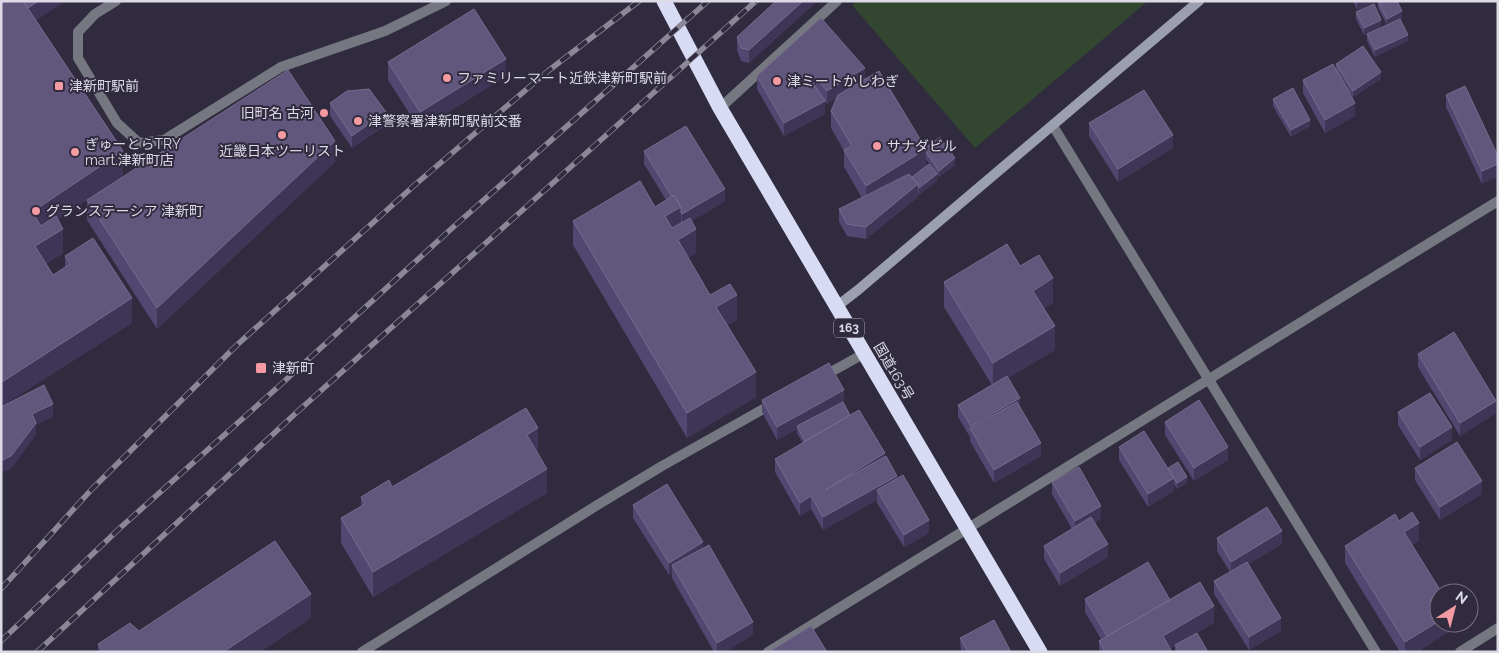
<svg xmlns="http://www.w3.org/2000/svg" width="1499" height="653" viewBox="0 0 1499 653" font-family="Raleway,'Noto Sans JP',sans-serif">
	<style>
		.green { fill: #324630 }
		.lines { fill: none; stroke-linecap: round; stroke-linejoin: round }
		.street { stroke: #757781; stroke-width: 10 }
		.secondary { stroke: #9c9faf; stroke-width: 10 }
		.highway { stroke: #d7dbf4; stroke-width: 15 }
		.rail-casing { stroke: #8b8797; stroke-width: 5.5 }
		.rail { stroke: #302b3e; stroke-width: 4; stroke-dasharray: 11; stroke-linecap: butt }
		.wall { fill: #524770; fill-rule: evenodd }
		.shaded-wall { fill: #3e3557 }
		.building { fill: #61577d; stroke: #756b8d }
		.poi-dot { fill: #f49aa3; stroke: #302b3e; stroke-width: 2 }
		.labels { text-anchor: middle; dominant-baseline: central; stroke-width: 4; stroke-linejoin: round; paint-order: stroke }
		.shield { fill: #302b3e; stroke: #a9a6b4; stroke-width: 1 }
		.shield-label { font-size: 12px; font-weight: bold; fill: #dddae7 }
		.poi-label { font-size: 14px; fill: #dddae7; stroke: #302b3e; text-anchor: start }
		.street-label { font-size: 14px; fill: #dddae7; stroke: #302b3e }
	</style>
	<rect width="100%" height="100%" fill="#302b3e"/>
	<path class="green" d="M856,1H1148L975,148L852,5Z"/>
	<g class="lines">
		<path class="street" d="M116,1L95,14L78,32V58L117,123L139,143L164,140L281,67L385,31L446,1
			M720,108L837,1
			M1053,126L1376,652
			M822,377L865,353
			M362,652L599,504L662,466L774,403
			M768,652C1012,502 1254,350 1498,201
			M1460,652L1498,628"/>
		<path class="secondary" d="M836,307L858,290L1199,1"/>
		<path class="highway" d="M664,1L720,108L1040,652"/>
		<g class="rail-casing">
			<path id="rail" d="M1,589L91,490L238,344L417,183L548,71L639,1
				M1,641L120,528L278,387L450,230L708,1
				M37,652L296,413L756,1"/>
		</g>
		<use href="#rail" class="rail"/>
	</g>
	<path class="wall" d="M3,1H65L36,20L123,176L88,199L335,162L157,329L87,220V200L58,219L63,253L46,264L53,275L65,268V256L132,323L2,406L1,2Z
		M776,1H817L749,63L741,61L737,50V37Z
		M1353,1H1377L1357,10Z
		M1378,2L1402,18L1400,19L1408,41L1375,57L1367,41V34L1387,25L1378,8Z
		M1356,12L1381,27L1364,35L1356,19Z
		M821,18L865,79L925,148L955,165L939,177L937,174V181L919,195L918,193V197L866,239L847,236L839,222V209L862,198L844,167V151L831,128V111L836,98L827,104L825,101V114L784,136L757,89V76ZM926,159L936,173L926,166ZM922,169L912,177L911,176Z
		M388,62L506,76L420,130L388,80Z
		M1336,64L1381,79L1353,97L1344,85L1355,116L1325,133L1303,93V80L1336,68Z
		M1446,95L1498,156L1482,184L1446,107Z
		M1273,99L1310,126L1291,137L1273,106Z
		M330,103L386,125L352,148L330,116Z
		M1089,123L1173,148L1118,182L1089,136Z
		M644,151L725,201L692,221L696,253L688,258L710,295L737,320L727,325L756,397L687,438L573,245V221L655,207L666,200L644,164Z
		M1020,266L1053,303L1044,308L1055,350L1008,378L1041,456L994,483L970,441V437L958,417V405L992,385L944,307V282Z
		M1418,354L1496,413L1460,436L1418,367Z
		M762,400L844,403H843L850,415L885,456L929,533L904,547L877,503V500L823,530L811,509L800,516L775,472V459L803,443L797,433V429L777,440L762,412Z
		M1398,412L1452,440L1420,460L1398,425Z
		M1165,422L1228,460L1194,481L1165,435Z
		M1119,447L1168,469L1187,483L1177,489L1174,484V491L1148,507L1119,460Z
		M538,453L547,493L373,597L341,543V518L361,507V497L392,487Z
		M1415,468L1482,494L1440,520L1415,480Z
		M1052,482L1101,518L1095,522L1108,557L1060,586L1044,559V546L1072,529L1052,494Z
		M633,505L703,548L753,635L724,652H714L672,578V574L669,575L633,518Z
		M1399,521L1419,540L1412,545L1453,623V629L1417,652H1400L1345,563V546Z
		M1217,538L1282,544L1248,564L1281,631L1249,650L1214,594V581L1230,572L1217,551Z
		M1085,599L1170,600L1214,623L1197,633L1208,652H1175V646L1170,649L1172,652H1099V641L1101,639L1085,612Z
		M311,618L260,652H98V644L139,631Z
		M960,638L1011,652H961Z"/>
	<path class="shaded-wall" d="M38,1H65L25,27V10Z
		M803,1H817L749,63V50Z
		M1362,1H1377L1357,10V4Z
		M1402,11V18L1387,26V19Z
		M1381,20V27L1364,35V28Z
		M1408,35V41L1375,57V50Z
		M506,59V76L420,130V112Z
		M865,68V81L827,104V91Z
		M1381,72V79L1353,97V91Z
		M816,77V89L811,80Z
		M825,101V114L784,136V123Z
		M1355,103V116L1325,133V120Z
		M386,112V125L352,148V136Z
		M1310,120V126L1291,137V130Z
		M1173,135V148L1118,182V169Z
		M335,141V162L157,329V308Z
		M926,149V167L866,203V186Z
		M123,151V176L32,236V212Z
		M955,158V165L939,177V171Z
		M1498,164V177L1482,184V171Z
		M937,174V181L919,195V188Z
		M918,184V197L866,239V227Z
		M725,189V201L682,227V214Z
		M681,207V231L665,241V216Z
		M63,229V253L35,271V246Z
		M696,229V253L678,264V240Z
		M1053,278V303L1033,315V291Z
		M737,295V320L716,332V307Z
		M132,298V323L2,406V382Z
		M1055,326V350L993,387V363Z
		M756,372V397L687,438V413Z
		M844,390V403L798,428L797,426V429L777,440V427Z
		M1020,398V410L971,430V426Z
		M1496,401V413L1460,436V423Z
		M53,404V417L36,425V435L11,469L1,473V461L32,414Z
		M1452,427V440L1420,460V447Z
		M538,428V453L527,435Z
		M1041,443V456L994,483V470Z
		M1228,447V460L1194,481V468Z
		M885,453V466L825,490Z
		M547,469V493L373,597V572Z
		M897,476V488L877,490V500L823,530V517Z
		M1187,477V483L1177,489V483Z
		M1174,478V491L1148,507V494Z
		M1482,481V494L1440,520V507Z
		M811,496V509L800,516V503Z
		M1101,506V518L1075,533V521Z
		M929,520V533L904,547V535Z
		M1419,523V540L1404,550V532Z
		M1282,531V544L1231,575V562Z
		M703,542V555L672,565V574L669,575V563Z
		M1108,544V557L1060,586V573Z
		M311,594V618L260,652H223Z
		M1214,606V623L1165,652L1163,636Z
		M1281,618V631L1249,650V637Z
		M1439,621V623H1453V629L1417,652H1405V642Z
		M753,622V635L724,652H717V643Z"/>
	<path class="building" d="M3,1H23L123,151L32,212L41,226L56,216L63,229L35,246L53,275L70,264L65,256L93,238L132,298L2,382L1,2Z
		M23,1H38L28,8Z
		M776,1H803L749,50L741,48L737,37Z
		M1379,1H1397L1402,11L1387,19L1378,2Z
		M1374,4L1381,20L1364,28L1356,12Z
		M474,9L506,59L420,112L388,62Z
		M821,18L865,68L827,91L816,77L811,80L825,101L784,123L757,76Z
		M1400,19L1408,35L1375,50L1367,34Z
		M1363,46L1381,72L1353,91L1336,64Z
		M1333,64L1355,103L1325,120L1303,80Z
		M288,70L335,141L157,308L87,200Z
		M879,71L926,149L866,186L844,150L852,146L831,111L838,95Z
		M1465,86L1498,156V164L1482,171L1446,95Z
		M1293,88L1310,120L1291,130L1273,99Z
		M369,89L386,112L352,136L330,103L347,91Z
		M1144,90L1173,135L1118,169L1089,123Z
		M686,126L725,189L682,214L681,213V207L674,195L672,197L644,151Z
		M940,137L955,158L939,171L926,152L925,148Z
		M929,164L937,174L919,188L918,186V184L912,177Z
		M909,174L918,184L866,227L847,224L839,209Z
		M640,181L655,207L674,195L681,207L665,216L672,228L690,218L696,229L678,240L710,295L730,284L737,295L716,307L756,372L687,413L573,221Z
		M1007,244L1020,266L1039,255L1053,278L1033,291L1055,326L993,363L944,282Z
		M1454,332L1496,401L1460,423L1418,354Z
		M829,363L844,390L777,427L762,400Z
		M1007,376L1020,398L971,426L958,405Z
		M44,385L53,404L32,414L36,423L11,456L1,461V407Z
		M1430,393L1452,427L1420,447L1398,412Z
		M1199,400L1228,447L1194,468L1165,422Z
		M843,402L850,415L805,441L797,426Z
		M1017,402L1041,443L994,470L970,428Z
		M526,408L538,428L527,435L547,469L373,572L341,518L365,504L361,497L389,480L392,487Z
		M859,410L885,453L825,490L886,456L897,476L823,517L811,496L800,503L775,459Z
		M1144,431L1174,478L1148,494L1119,447Z
		M1457,442L1482,481L1440,507L1415,468Z
		M1178,462L1187,477L1177,483L1168,468Z
		M1079,467L1101,506L1075,521L1052,482Z
		M903,475L929,520L904,535L877,490Z
		M667,484L703,542L669,563L633,505Z
		M1267,507L1282,531L1231,562L1217,538Z
		M1412,512L1419,523L1404,532L1442,593H1439V621L1405,642L1345,546L1395,514L1399,521Z
		M1091,517L1108,544L1060,573L1044,546Z
		M275,541L311,594L223,652H103L98,644L130,623L139,631Z
		M709,545L753,622L717,643L672,565Z
		M1148,562L1170,600L1107,636L1085,599Z
		M1247,562L1281,618L1249,637L1214,581Z
		M1200,582L1214,606L1163,636L1172,652H1105L1099,641Z
		M994,620L1011,652H968L960,638Z
		M811,626L827,652H769Z
		M1197,633L1208,652H1179L1175,645Z"/>
	<g class="poi-dot">
		<circle cx="447" cy="78" r="5"/>
		<circle cx="777" cy="81" r="5"/>
		<rect x="54" y="81" width="10" height="10" rx="2.5"/>
		<circle cx="324" cy="113" r="5"/>
		<circle cx="358" cy="121" r="5"/>
		<circle cx="282" cy="135" r="5"/>
		<circle cx="877" cy="146" r="5"/>
		<circle cx="75" cy="152" r="5"/>
		<circle cx="36" cy="211" r="5"/>
		<rect x="255" y="362" width="12" height="12" rx="2.5"/>
	</g>
	<g class="labels">
		<rect class="shield" x="834" y="318.5" width="30" height="19" rx="4"/>
		<g class="shield-label">
			<text x="849" y="328">163</text>
		</g>
		<g class="poi-label">
			<text x="457" y="78">ファミリーマート近鉄津新町駅前</text>
			<text x="787" y="81">津ミートかしわぎ</text>
			<text x="69" y="86">津新町駅前</text>
			<text x="314" y="113" text-anchor="end">旧町名 古河</text>
			<text x="368" y="121">津警察署津新町駅前交番</text>
			<text x="85" y="144">ぎゅーとらTRY<tspan x="85" dy="16">mart.津新町店</tspan></text>
			<text x="887" y="146">サナダビル</text>
			<text x="282" y="151" text-anchor="middle">近畿日本ツーリスト</text>
			<text x="46" y="211">グランステーシア 津新町</text>
			<text x="272" y="368">津新町</text>
		</g>
		<g class="street-label">
			<text transform="translate(894 371) rotate(59)">国道163号</text>
		</g>
	</g>
	<rect width="1499" height="653" fill="none" stroke="#dddae7" stroke-width="5"/>
	<g transform="translate(1454 608) rotate(36)"><circle r="24" fill="#302b3e" stroke="#757182"/>
	<path d="M0-4L9 19L0 12L-9 19Z" fill="#f49aa3"/>
	<text y="-8" font-size="14" font-weight="bold" text-anchor="middle" fill="#dddae7">N</text>
	</g>
</svg>
